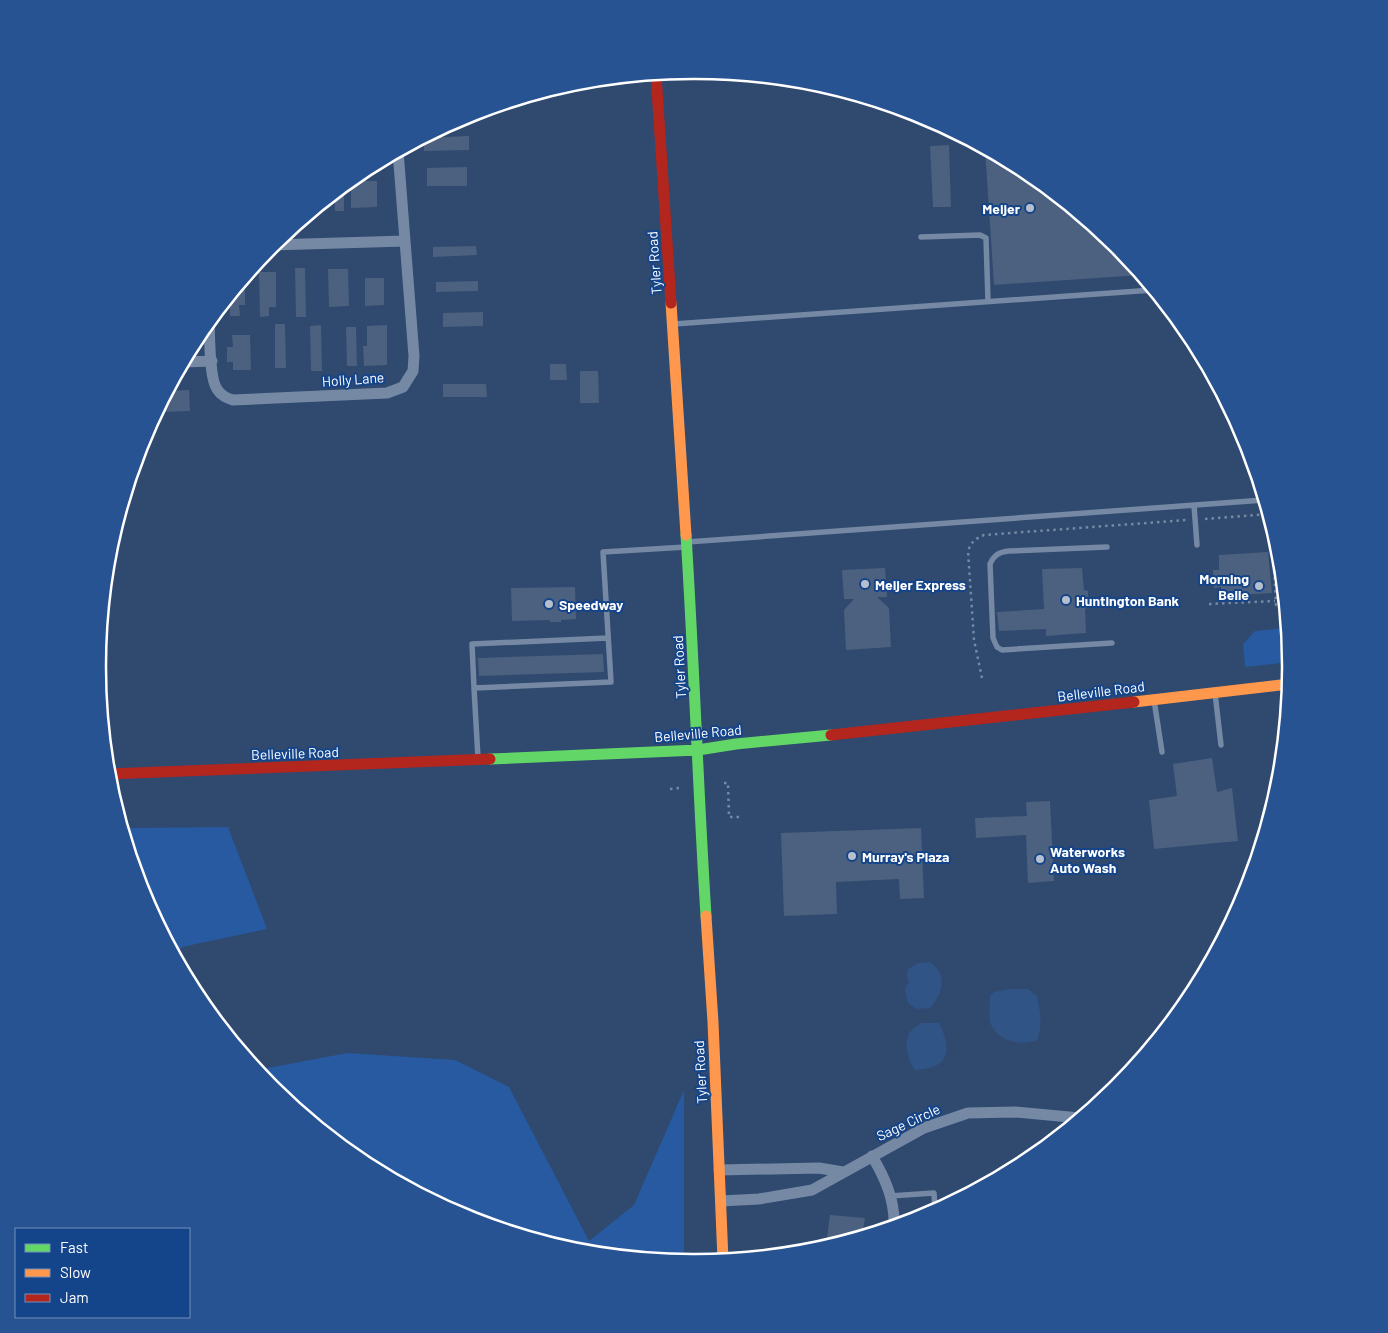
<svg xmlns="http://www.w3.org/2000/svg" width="1388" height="1333" viewBox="0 0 1388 1333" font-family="Barlow,sans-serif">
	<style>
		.green { fill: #275aa1 }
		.water { fill: #315487 }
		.building { fill: #4c617f }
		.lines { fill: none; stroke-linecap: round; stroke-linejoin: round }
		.path { stroke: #7689a4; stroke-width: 2.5; stroke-dasharray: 2.5 4; stroke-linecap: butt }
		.lane { stroke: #7689a4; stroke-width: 5.5 }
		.street { stroke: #7689a4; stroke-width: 11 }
		.fast { stroke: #63d668; stroke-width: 11 }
		.slow { stroke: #ff974d; stroke-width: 11 }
		.jam { stroke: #b3261e; stroke-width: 11 }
		.poi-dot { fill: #b6bfcd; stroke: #14448a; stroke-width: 2 }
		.labels { text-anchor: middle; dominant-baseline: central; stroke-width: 4; stroke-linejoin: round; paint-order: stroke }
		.poi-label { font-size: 14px; font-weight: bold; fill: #fff; stroke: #14448a; text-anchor: start }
		.street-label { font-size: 14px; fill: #fff; stroke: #14448a }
		.rim { fill: none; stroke: #fff; stroke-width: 2.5 }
	</style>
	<rect width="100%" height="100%" fill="#2f496f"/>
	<path class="green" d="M1287,628L1290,662L1245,667L1243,644L1255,631Z
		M228,827L267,929L182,947L176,956L143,895L123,828Z
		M347,1053L455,1060L509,1087L589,1241L634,1205L684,1090V1262L577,1251L465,1217L362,1162L272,1088L257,1070Z"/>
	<path class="water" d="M930,962C948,975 943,993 930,1008L917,1009L908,1003L905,989L909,982L907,976L908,969L918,963Z
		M1010,989H1028L1037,996C1040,1010 1043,1026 1037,1040C1020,1046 1000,1042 991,1025C988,1018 990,1004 990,996L994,992Z
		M921,1023H939C953,1051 949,1069 915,1070C908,1059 902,1043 911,1031C913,1028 918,1026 921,1023Z"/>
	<path class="building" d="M469,136V150L424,151V138Z
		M949,145L951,207H933L930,146Z
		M985,149L1026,171L1116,245L1141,275L994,285Z
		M467,167V186H427V168Z
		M351,181H377V207L351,208Z
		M344,186V211H335V193Z
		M476,246L477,255L433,257V247Z
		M295,268H305L306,317H296Z
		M328,269H348L349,306L329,307Z
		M259,272H276V307H269V316L260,317Z
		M245,278V305H239L240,316H230V297Z
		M365,278H384V305L365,306Z
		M478,281V291L436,292V282Z
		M483,312V326L443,327V313Z
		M275,324H285L286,368H275Z
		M321,325L322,371H311L310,326Z
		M387,325V365L364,366L363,346H367V326Z
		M346,327H356L357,366H347Z
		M232,335H250L251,370H233V362H227V347H233Z
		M550,364H566L567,380H550Z
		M580,371H598L599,403H580Z
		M443,384H486L487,397H443Z
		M189,390L190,411L157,412L168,391Z
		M1268,552L1272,593L1221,596V587L1214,588L1213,570H1219V555Z
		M885,568L887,597H877L889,608L891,647L846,650L844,610L854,599H844L842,570Z
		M1082,568L1084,590L1088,591V602L1089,603V607L1085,609L1086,633L1046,636V629L999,631L997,612L1044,609L1042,569Z
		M575,587L576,619L561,620V622H550V620L512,621L511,588Z
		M603,654L604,672L479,676L478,658Z
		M1212,758L1217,792L1232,788L1238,841L1154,849L1149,800L1177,796L1173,764Z
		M1050,801L1054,881L1028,883L1026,835L976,838L975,818L1027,816L1026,802Z
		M921,828L924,898L900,899L899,879L836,882L837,914L784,916L781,833Z
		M830,1215L865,1218L863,1230L860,1229L859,1237L826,1247L827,1245L829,1244V1239L827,1238Z"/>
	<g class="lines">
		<path class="path" d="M1205,519L1268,514
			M1278,548L1277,550L1273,551L1276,605H1284
			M1209,604L1275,601
			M982,678L974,640L968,551C971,542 975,539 984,535L1187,520
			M724,783H728L729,817H739
			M670,789L680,788
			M1248,878V884"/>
		<path class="lane" d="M921,237L980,235L986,238L988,301
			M674,324L1153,290
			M1194,505L1197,545
			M687,542L1264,500
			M1107,547L1009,551C999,552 994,555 990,564L993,638L997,647L1002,650L1112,643
			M474,688L472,644L608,638
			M1215,693L1221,745
			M1154,700L1162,752
			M478,758L474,688L611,682L603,552L686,547
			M890,1196L934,1193L935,1211"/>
		<path class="street" d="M272,245L405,241
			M209,322C210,338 209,378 217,389C221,396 227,398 233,400L387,393L403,387L413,371L414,356L398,151
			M184,362L212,361
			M872,1156C885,1178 895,1200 894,1226
			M719,1170L819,1168L843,1172
			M721,1201L759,1199L812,1190L924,1128L968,1113L1015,1112L1080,1118"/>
		<path class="fast" d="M686,535C694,662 698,789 706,916
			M490,759L698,750L736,744L831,735"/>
		<path class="slow" d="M671,303L686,535
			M1134,702L1289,684
			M706,916L713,1022L723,1260"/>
		<path class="jam" d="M656,74L671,303
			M831,735L1134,702
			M108,774L490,759"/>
	</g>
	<g class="poi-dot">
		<circle cx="1030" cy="208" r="5"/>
		<circle cx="865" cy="584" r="5"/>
		<circle cx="1259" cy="586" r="5"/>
		<circle cx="1066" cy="600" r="5"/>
		<circle cx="549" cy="604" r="5"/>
		<circle cx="852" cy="856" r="5"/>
		<circle cx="1040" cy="859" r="5"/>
	</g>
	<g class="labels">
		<g class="poi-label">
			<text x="1020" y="208" text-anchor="end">Meijer</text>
			<text x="1249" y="578" text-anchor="end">Morning<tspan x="1249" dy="16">Belle</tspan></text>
			<text x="875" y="584">Meijer Express</text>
			<text x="1076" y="600">Huntington Bank</text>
			<text x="559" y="604">Speedway</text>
			<text x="1050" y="851">Waterworks<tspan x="1050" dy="16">Auto Wash</tspan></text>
			<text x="862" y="856">Murray's Plaza</text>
		</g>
		<g class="street-label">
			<text transform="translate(654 263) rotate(-94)">Tyler Road</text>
			<text transform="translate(353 379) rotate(-4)">Holly Lane</text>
			<text transform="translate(679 667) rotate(-93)">Tyler Road</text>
			<text transform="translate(1101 691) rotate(-7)">Belleville Road</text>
			<text transform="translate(698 733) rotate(-5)">Belleville Road</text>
			<text transform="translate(295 753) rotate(-2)">Belleville Road</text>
			<text transform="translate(700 1072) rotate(-93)">Tyler Road</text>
			<text transform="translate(908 1122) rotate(-25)">Sage Circle</text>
		</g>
	</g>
	<path d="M0 0H1388V1333H0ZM693 79H695A587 587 0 0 1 1282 666V667A587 587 0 0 1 695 1254H693A587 587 0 0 1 106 667V666A587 587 0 0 1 693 79Z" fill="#275393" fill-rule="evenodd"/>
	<path class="rim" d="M693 79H695A587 587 0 0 1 1282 666V667A587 587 0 0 1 695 1254H693A587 587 0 0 1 106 667V666A587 587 0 0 1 693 79Z"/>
	<rect x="15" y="1228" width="175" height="90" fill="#14448a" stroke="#728fb9"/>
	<rect x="25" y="1244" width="25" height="8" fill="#63d668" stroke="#728fb9"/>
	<text x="60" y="1253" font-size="15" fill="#ffffff">Fast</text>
	<rect x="25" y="1269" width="25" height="8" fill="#ff974d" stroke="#728fb9"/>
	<text x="60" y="1278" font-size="15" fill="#ffffff">Slow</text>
	<rect x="25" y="1294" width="25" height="8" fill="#b3261e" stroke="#728fb9"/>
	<text x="60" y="1303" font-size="15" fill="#ffffff">Jam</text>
</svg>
